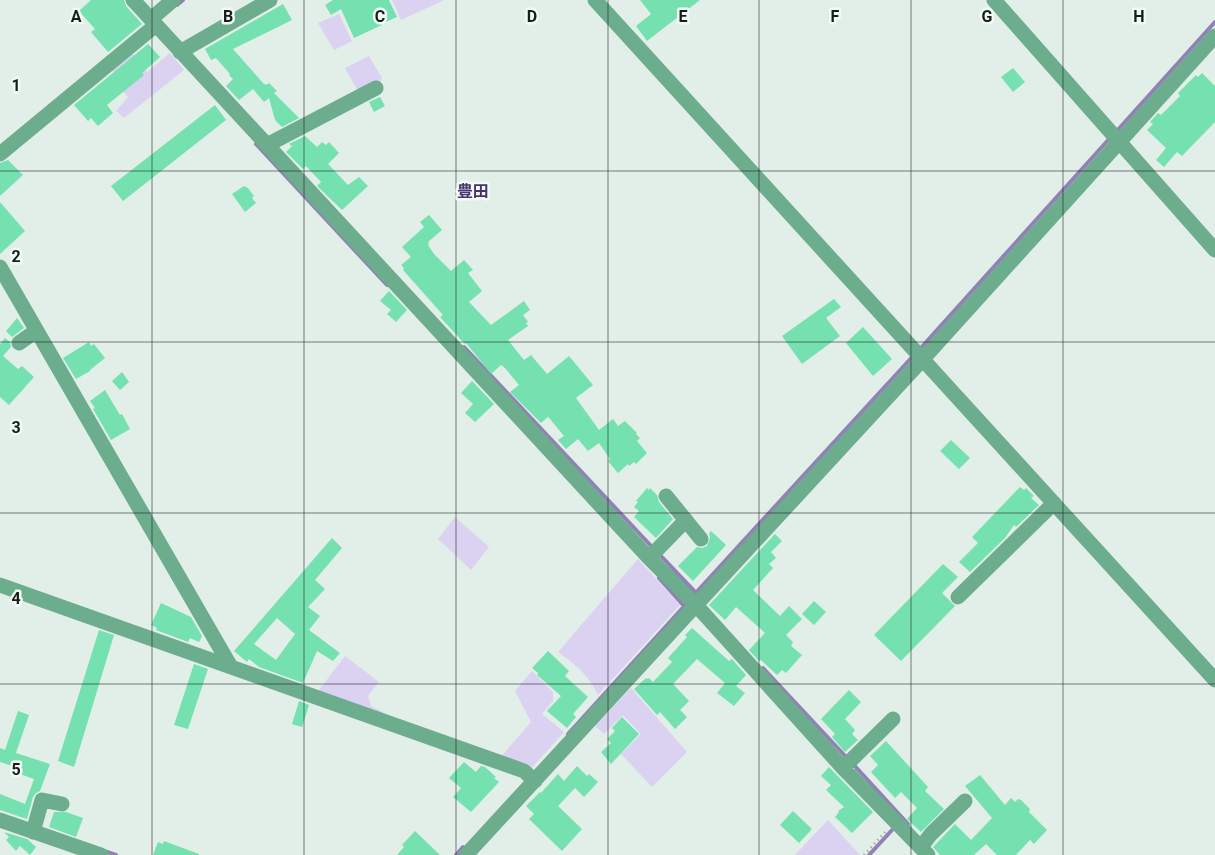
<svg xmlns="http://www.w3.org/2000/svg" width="1215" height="855" viewBox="0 0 1215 855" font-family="Roboto,'Noto Sans JP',sans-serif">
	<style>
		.green { fill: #dbd2f2 }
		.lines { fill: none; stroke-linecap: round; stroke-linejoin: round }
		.stream { stroke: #9083b3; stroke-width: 4 }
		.building { fill: #75e1b0; fill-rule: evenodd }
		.path { stroke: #8e9792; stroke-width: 2.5; stroke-dasharray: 1 4; stroke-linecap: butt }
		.minor { stroke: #6cad8e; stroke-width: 15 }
		.grid { fill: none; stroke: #181c1a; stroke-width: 1; stroke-opacity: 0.55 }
		.labels { text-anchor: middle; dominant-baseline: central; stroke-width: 5; stroke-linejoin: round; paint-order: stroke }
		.quarter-label { font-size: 16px; font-weight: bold; fill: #48336f; stroke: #f0fbf5 }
		.grid-label { font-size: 16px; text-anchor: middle; font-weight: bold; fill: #181c1a; stroke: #f0fbf5; stroke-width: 5; stroke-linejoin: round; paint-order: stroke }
	</style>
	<rect width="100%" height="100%" fill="#e2eee8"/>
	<path class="green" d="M392,0H444L401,20Z
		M339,14L352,41L334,50L318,23Z
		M132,53L147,72L170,53L184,70L124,118L116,111L128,97L118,86L121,82L109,67Z
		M369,56L382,78L380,82L359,93L345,68Z
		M455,517L489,547L471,570L438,539Z
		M638,559L680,605L598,695C587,673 577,666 558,652Z
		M345,656L379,682L368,696L371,706L383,712L384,716L319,693V690Z
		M532,671L553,692V701L542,714L564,732L530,770L499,759L531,722L515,691Z
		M631,688L687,752L652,787L621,754L641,734L623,715L604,734L595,726Z
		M828,820L860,855H795Z"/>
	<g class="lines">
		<path class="stream" d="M177,5L183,0
			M1115,133L1215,22
			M256,144L387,285
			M464,347L653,548
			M919,350L1110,138
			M658,553L696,593
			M659,578L684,606
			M692,597L914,355
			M763,668L847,758
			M568,734L688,602
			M852,763L908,824
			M104,851L116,855
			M456,855L463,847
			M869,855L892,830"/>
	</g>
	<path class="building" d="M91,0H124L126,6L142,24L108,52L91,32L95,29L79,11Z
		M333,0H389L397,17L381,24L382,25L354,38L341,9L331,15L325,5Z
		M640,0H700L647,41L636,26L651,14Z
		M283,4L292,20L233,49L263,83L266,85L269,83L277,91L274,93L299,118L282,127L275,120L269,98L264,102L253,89L239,100L226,86L233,79L229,75L230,74L216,58L211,60L205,49Z
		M148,44L160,57L142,73L144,75L107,105L113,113L98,126L91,118L88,121L74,105Z
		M1013,68L1025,82L1013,92L1001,77Z
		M1202,73L1215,86V122L1182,156L1177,152L1164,167L1156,160L1166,148L1147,130L1153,124L1150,122L1158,113L1161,115L1180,96L1178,93L1196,75L1198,77Z
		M380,97L385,106L374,112L369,102Z
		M215,105L226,120L123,201L111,186Z
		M305,136L317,147L322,142L326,145L329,142L339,153L328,164L348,185L359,177L368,186L342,210L317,186L321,182L306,166L303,169L286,152L292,146L289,144Z
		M8,160L23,175L0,196V163Z
		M244,186L248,188L254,196L252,198L256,203L245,212L232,194Z
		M0,202L25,231L0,254Z
		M429,215L442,230L428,242L429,243L428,245L434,254L451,271L464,260L473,270L468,273L482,291L469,302L491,325L524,301L530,310L523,315L528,322L526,323L528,326L508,340L524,360L531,355L547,374L569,356L593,385L576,398L599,430L613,419L618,426L625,421L637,433L636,434L640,438L637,441L647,453L636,464L634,462L629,466L628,464L618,473L608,461L610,459L599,443L588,451L578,439L566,449L558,440L564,436L550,419L548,417L541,423L510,392L519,385L505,368L501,365L491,374L466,343L465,344L440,317L443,315L403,270L404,268L401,265L411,257L402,247L424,227L420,222Z
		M389,291L407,310L396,322L387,314L391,310L380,301Z
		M834,299L841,307L826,318L840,336L802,364L782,336Z
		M17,318L24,328L12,337L6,331Z
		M863,327L892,359L873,376L846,343Z
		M5,338L10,342L11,347L3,356L18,369L22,366L34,377L9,405L0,397V344Z
		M89,342L91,346L94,344L105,358L90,370V371L76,379L63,358Z
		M122,372L129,382L120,390L112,381Z
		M472,381L494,404L475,422L465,413L473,404L461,393Z
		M105,390L120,415L122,414L130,429L111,440L93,409L95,408L90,401Z
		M951,440L970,458L959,469L940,451Z
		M1020,487L1024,490L1026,488L1034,496L1031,498L1039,505L1016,527L1014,525L1005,538L970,572L959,562L978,543L972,537Z
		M647,488L649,490L650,488L657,495L659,502L673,519L656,538L634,517L639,511L634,507L638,502L636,501Z
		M711,531L726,545L693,581L678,566L697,547L702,548L707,546L710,538L709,533Z
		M775,534L782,541L771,552L776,558L769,564L773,568L753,590L780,616L789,606L802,619L786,635L793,642L791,646L802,655L786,673L782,670L777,675L761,660L759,661L749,650L765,633L736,607L725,620L709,605Z
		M332,538L342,548L315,580L325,589L308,607L320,616L309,630L340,653L333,661L317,651L303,683L259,667L249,659L247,662L234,651ZM277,618L295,634L276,660L254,644Z
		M943,564L958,577L942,593L955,606L901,661L874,635Z
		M814,601L826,612L814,625L802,614Z
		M161,603L191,617L202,636L199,642L190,638L188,642L156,630L157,628L151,625Z
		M692,628L729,661L732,659L746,675L736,686L745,693L734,706L717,693L725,683L697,659L673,684L689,701L680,710L687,717L675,729L660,712L657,715L634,689L646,678L647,679L649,678L653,682L672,662L668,658L687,637L685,635Z
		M99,630L114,635L74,767L58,761Z
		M548,651L569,671L565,676L588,697L573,714L576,717L567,728L547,711L561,696L537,675L538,673L532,668Z
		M194,664L208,669L188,729L174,725Z
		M849,690L861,702L845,719L855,730L852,734L858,740L845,752L832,737L835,734L821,719Z
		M299,701L309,705L302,727L292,724Z
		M18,711L29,715L16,753L50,764L40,791L36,793L33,797L27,819L0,810V794L25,804L34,779L20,774L22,769L0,762V748L5,750Z
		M622,717L639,734L611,764L601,752L611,743L607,739L615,731L612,728Z
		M886,741L928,787L925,791L944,809L921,832L907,819L917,808L901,792L895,798L871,772L878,765L870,756Z
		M464,762L476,772L481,766L485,767L496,777L494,778L499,782L471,812L453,797L461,788L449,778Z
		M577,766L587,776L589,774L598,782L584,797L575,788L558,806L582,829L562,851L529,819L534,814L526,806L540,792L541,793L558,774L564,781Z
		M829,767L873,812L852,833L835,817L839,812L838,811L844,807L826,790L831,785L821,776Z
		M980,775L1005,805L1011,798L1015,802L1018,799L1021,800L1030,809L1029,812L1047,830L1034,844L1030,840L1016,855H997L986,844L974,855H940L933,847L955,824L971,840L992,818L965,786Z
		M793,811L812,829L799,843L780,825Z
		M54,812H66L83,818L76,837L49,827Z
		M415,831L440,855H397L404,847L402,845Z
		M4,832L27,839L36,847L30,855L20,846L16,851L6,840L9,837Z
		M164,841L199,854V855H153L158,842L163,844Z"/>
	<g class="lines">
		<path class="path" d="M864,855L886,831"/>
		<path class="minor" d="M133,0L649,558L696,605L923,359L1215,36
			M595,0L1215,680
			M994,0L1215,250
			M151,19L173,0
			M180,52L270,0
			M267,145L376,88
			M0,154L156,25
			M0,267L231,667
			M19,343L36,331
			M666,496L701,539
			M649,558L686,520
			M0,585L524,771L535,781
			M958,597L1054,503
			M843,768L893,719
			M0,820L101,855
			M33,832L42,800L62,804
			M921,847L931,834L965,801
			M466,855L696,605L843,768L928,855"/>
	</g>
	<path class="grid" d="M152,0V855M304,0V855M456,0V855M608,0V855M759,0V855M911,0V855M1063,0V855M0,171H1215M0,342H1215M0,513H1215M0,684H1215"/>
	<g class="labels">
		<g class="quarter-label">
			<text x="473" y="191">豊田</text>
		</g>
	</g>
	<g class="grid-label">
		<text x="76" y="22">A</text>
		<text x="228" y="22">B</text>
		<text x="380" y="22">C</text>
		<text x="532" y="22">D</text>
		<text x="683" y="22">E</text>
		<text x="835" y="22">F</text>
		<text x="987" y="22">G</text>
		<text x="1139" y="22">H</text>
		<text x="16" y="91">1</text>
		<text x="16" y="262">2</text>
		<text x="16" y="433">3</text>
		<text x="16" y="604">4</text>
		<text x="16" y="775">5</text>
	</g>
</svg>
